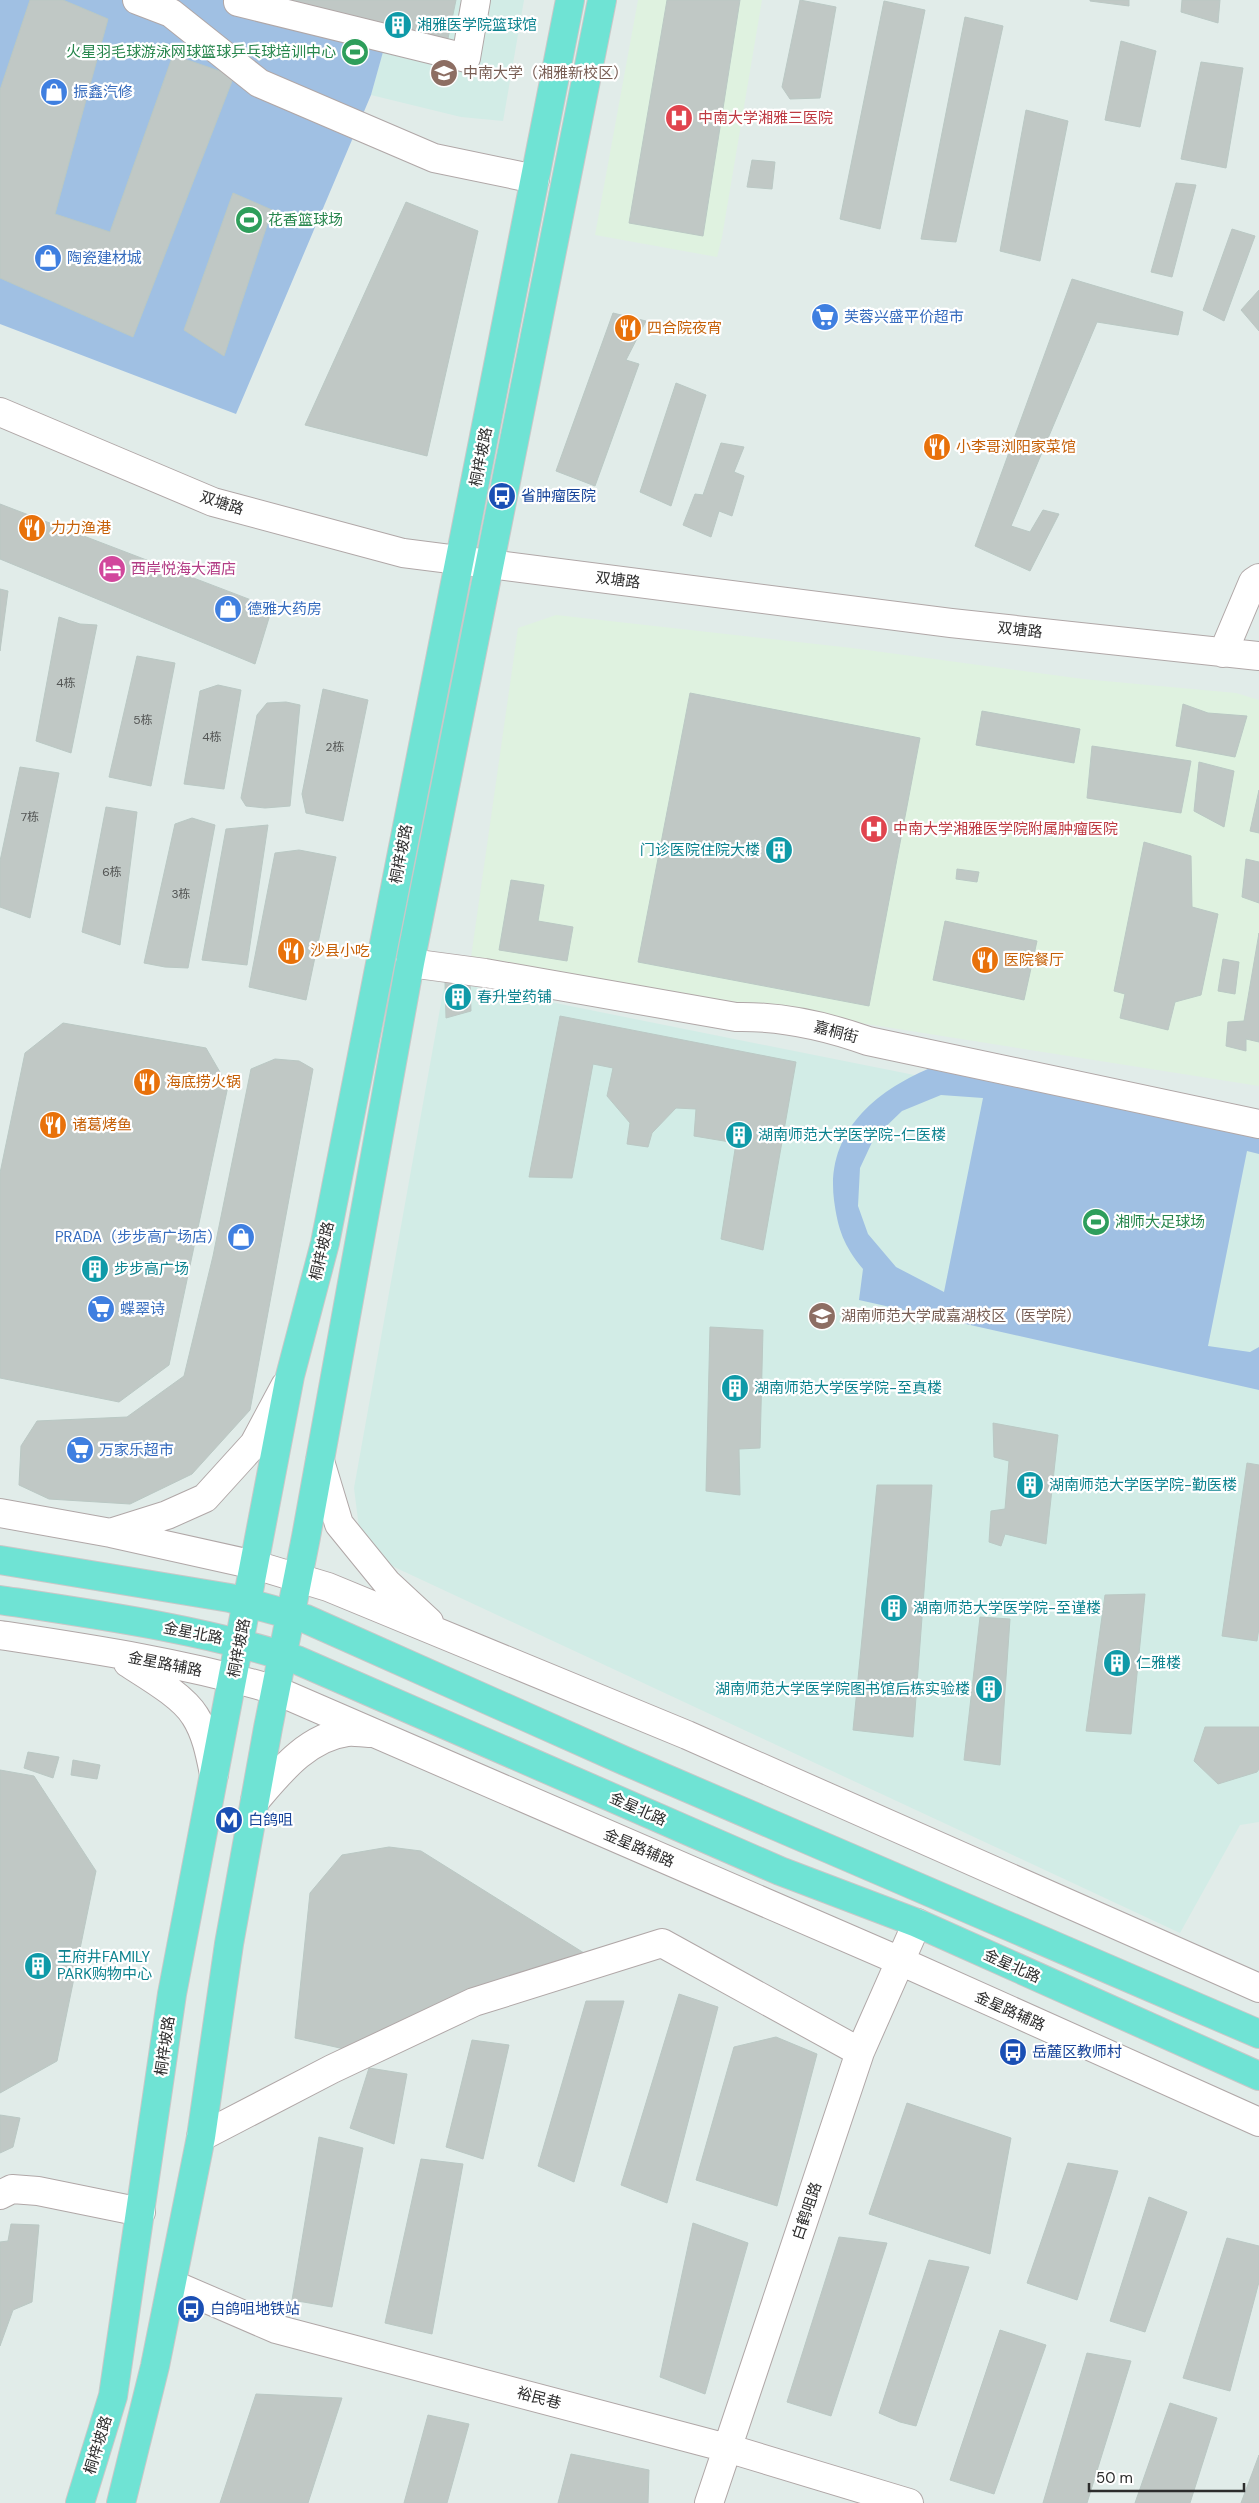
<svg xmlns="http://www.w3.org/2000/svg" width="1259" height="2503" viewBox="0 0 1259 2503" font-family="'DM Sans','Noto Sans SC',sans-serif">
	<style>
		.education { fill: #d2ece6 }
		.medical { fill: #dff2e0 }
		.pitch { fill: #a0c0e3; fill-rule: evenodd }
		.building { fill: #c0c8c5; stroke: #bac8c4 }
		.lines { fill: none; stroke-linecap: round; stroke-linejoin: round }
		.minor-casing { stroke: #b0a7a7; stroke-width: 30 }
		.major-casing { stroke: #c8c8c8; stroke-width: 30 }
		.minor { stroke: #fff; stroke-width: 28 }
		.major { stroke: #6fe3d4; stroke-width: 28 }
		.labels { text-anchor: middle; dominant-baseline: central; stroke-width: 4.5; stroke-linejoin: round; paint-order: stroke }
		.number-label { font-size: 12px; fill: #525453 }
		.culture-label { font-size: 15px; fill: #0d838f; stroke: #fff; text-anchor: start }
		.leisure-label { font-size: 15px; fill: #27864d; stroke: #fff; text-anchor: start }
		.education-label { font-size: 15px; fill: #785e54; stroke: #fff; text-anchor: start }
		.shop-label { font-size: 15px; fill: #366cbe; stroke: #fff; text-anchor: start }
		.health-label { font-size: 15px; fill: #be3a42; stroke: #fff; text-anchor: start }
		.food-label { font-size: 15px; fill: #c56008; stroke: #fff; text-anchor: start }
		.street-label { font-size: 15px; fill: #2d2d2d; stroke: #fff }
		.transit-label { font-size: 15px; fill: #164399; stroke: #fff; text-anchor: start }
		.hotel-label { font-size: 15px; fill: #b23c85; stroke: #fff; text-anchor: start }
	</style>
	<rect width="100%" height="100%" fill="#e1ece9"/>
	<path class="education" d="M230,0H524L503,121L461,117L371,95L383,51Z
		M445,981L1259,1144V1822L1240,1825L1180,1933L362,1552L354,1488Z"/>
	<path class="medical" d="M638,0H762L722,237L717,257L595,235Z
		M556,615L852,648L1083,679L1236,693L1259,700V1086L841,1020L471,957L518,628Z"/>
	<path class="pitch" d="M0,0H230L383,52L371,95L236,414L0,324Z
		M940,1064L1259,1130V1154L1247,1151L1208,1346L1250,1352L1259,1347V1390L859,1300L863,1269C844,1246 838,1230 834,1200C825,1129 880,1087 940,1064ZM941,1095L983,1098L944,1292L896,1267L868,1234L858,1206L860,1168L874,1138L902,1111Z"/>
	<path class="building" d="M30,0H63L108,19L55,214L110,232L173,55L234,76L133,337L0,278V90Z
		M246,0H456L446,48Z
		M667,0H740L703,236L629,223Z
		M800,0L836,7L820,98L790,99L782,87Z
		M1090,0H1129V6L1090,1Z
		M1182,0H1220L1218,23L1181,12Z
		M884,1L925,10L880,229L840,219Z
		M965,17L1003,26L956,242L921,239Z
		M1121,41L1156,51L1140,127L1105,120Z
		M1201,62L1243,68L1226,168L1181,159Z
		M1026,110L1068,121L1040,261L1000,251Z
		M752,160L775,162L772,189L747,187Z
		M1176,183L1196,185L1172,277L1151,272Z
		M233,193L272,210L224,356L184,330Z
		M406,202L478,231L427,456L305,425Z
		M1232,229L1255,236L1224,321L1203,310Z
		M1072,279L1183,312L1178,335L1097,322L1011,526L1030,532L1043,510L1059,514L1030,571L975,546Z
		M1259,290V331L1241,310Z
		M613,313L646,321L626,360L639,364L595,486L556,471Z
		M676,383L706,395L671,506L640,492Z
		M721,443L744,447L734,472L744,476L732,516L719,511L711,537L683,525L695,494L703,495Z
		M0,504L272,608L255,664L0,559Z
		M0,589L8,591L0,651Z
		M59,617L80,624L97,625L71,753L36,741Z
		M137,656L175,663L151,786L109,777Z
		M218,685L241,690L224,789L184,784L200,691Z
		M323,689L368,700L343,821L306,813L302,794Z
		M690,693L920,738L869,1006L638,962Z
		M286,702L300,705L290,806L265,808L246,806L241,798L257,715L267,703Z
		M1183,704L1208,713L1247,716L1235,757L1176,746Z
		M982,711L1080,729L1074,763L976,745Z
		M1092,746L1191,761L1181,813L1087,798Z
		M1199,762L1234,771L1224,827L1194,811Z
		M20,767L59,773L30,918L0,907V861Z
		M1259,790V833L1250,831Z
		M106,807L137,812L120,945L82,932Z
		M192,818L215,825L188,968L165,967L144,963L175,824Z
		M268,825L247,965L202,960L226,829Z
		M1144,842L1191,856L1192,907L1218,914L1201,995L1175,1002L1168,1030L1120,1018L1125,994L1114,991Z
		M299,850L336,857L306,1000L249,987L275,853Z
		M1246,859L1259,862V903L1242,897Z
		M957,869L979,872L977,882L956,879Z
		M511,880L544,885L538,921L573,927L567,961L499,950Z
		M945,921L1037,941L1024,1000L933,980Z
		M1259,933V1042L1246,1039V1051L1226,1046L1228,1022L1244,1021Z
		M1223,959L1239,962L1235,994L1218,991Z
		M445,981L470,982L471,1011L446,1018Z
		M560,1016L796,1062L763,1250L721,1239L736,1143L694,1136L696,1109L676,1108L652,1133L648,1147L627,1144L630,1123L607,1096L613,1068L593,1064L572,1178L529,1177Z
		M63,1023L206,1048L228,1086L169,1365L119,1402L0,1378V1173L25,1053Z
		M275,1059L299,1061L313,1069L250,1410L192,1474L130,1504L49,1499L19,1485L21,1446L37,1421L127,1417L184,1376L213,1256L251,1069Z
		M710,1327L763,1330L760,1448L739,1449L740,1495L706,1491Z
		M993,1423L1058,1435L1046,1544L1005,1534L1001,1546L989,1542L991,1511L1005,1509L1009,1461L994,1457Z
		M1247,1463L1259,1465V1628L1257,1641L1222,1636Z
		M877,1485H932L913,1737L853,1730Z
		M1145,1594L1131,1734L1086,1731L1105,1595Z
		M980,1617L1010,1619L1000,1765L964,1760Z
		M1205,1727H1259V1769L1257,1772L1218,1784L1194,1761Z
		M28,1752L59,1757L53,1778L24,1768Z
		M73,1760L100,1765L97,1779L71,1775Z
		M0,1770L34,1776L96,1871L57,2061L0,2093Z
		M389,1847L421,1851L600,1963L358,2052L295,2038L310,1893L342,1855Z
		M679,1994L718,2007L667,2203L621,2185Z
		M586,2001H624L574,2182L538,2166Z
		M776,2037L817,2054L777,2206L696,2180L734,2047Z
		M472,2040L509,2045L483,2159L446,2147Z
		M369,2068L407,2074L394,2144L350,2128Z
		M907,2103L1011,2138L990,2254L869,2214Z
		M0,2115L20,2118L13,2147L0,2153Z
		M319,2137L363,2148L332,2307L292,2300Z
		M421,2159L463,2164L432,2334L385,2323Z
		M1068,2163L1118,2171L1077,2300L1027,2283Z
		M1149,2197L1187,2212L1145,2332L1110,2321Z
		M693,2223L748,2243L705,2394L660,2377Z
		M11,2224L39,2225L32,2302L13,2310L0,2346V2242L8,2241Z
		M839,2237L887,2243L831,2416L787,2402Z
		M1227,2238L1259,2246V2282L1230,2391L1183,2378Z
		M929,2260L969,2267L916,2426L900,2422L879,2413Z
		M1000,2330L1046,2345L994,2494L950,2480Z
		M1087,2353L1131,2361L1087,2503H1043Z
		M256,2394L342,2398L308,2503H220Z
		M1170,2403L1217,2418L1190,2503H1135Z
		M428,2415L469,2424L447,2503H404Z
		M571,2454L649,2470L648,2503H558Z
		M1259,2455V2503H1241Z"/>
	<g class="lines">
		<g class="minor-casing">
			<path id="minor" d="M137,0L171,13L259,83L434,158L535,179
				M239,0L238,2L466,58L476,0
				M0,412L213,502L403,553L951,623L1259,656
				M1223,653L1253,582L1259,578
				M410,963L485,973L736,1017C782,1016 826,1026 868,1041L1259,1124
				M320,1461L339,1524L387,1583L429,1622
				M0,1513L111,1533L255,1565L328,1587L687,1735L1259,1988
				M113,1532L167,1515L205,1498L254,1444L285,1386
				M0,1635C92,1649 186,1663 275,1690L900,1961L1259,2122
				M128,1663C148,1676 183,1696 195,1716C206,1733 210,1754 214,1774
				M255,1801C279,1773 307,1737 347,1732C354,1731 363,1733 370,1733
				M201,2137L332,2069L474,2002L662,1943L860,2052
				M0,2195L12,2189L38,2191L141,2212
				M172,2284L276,2329L727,2448L909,2503
				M709,2503L860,2052L917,1923"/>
		</g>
		<g class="major-casing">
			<path id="major" d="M0,1560L230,1598L306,1619L625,1761L1259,2034
				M0,1600C100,1615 200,1629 297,1660L780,1871L917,1923L1259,2076
				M80,2503L113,2396L172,1994L290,1376L325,1243L570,0
				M121,2503L155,2366L201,2137L229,1944L268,1728L306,1537L410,963L602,0"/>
		</g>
		<use href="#minor" class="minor"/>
		<use href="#major" class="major"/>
	</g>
	<defs>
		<g id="building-disc" transform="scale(1.4375)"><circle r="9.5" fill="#0f9aa8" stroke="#fff"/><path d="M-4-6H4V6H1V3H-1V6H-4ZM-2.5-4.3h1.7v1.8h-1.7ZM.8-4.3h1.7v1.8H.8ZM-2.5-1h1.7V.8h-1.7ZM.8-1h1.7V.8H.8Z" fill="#fff"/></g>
		<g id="stadium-disc" transform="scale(1.4375)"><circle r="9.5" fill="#2e9e5b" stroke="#fff"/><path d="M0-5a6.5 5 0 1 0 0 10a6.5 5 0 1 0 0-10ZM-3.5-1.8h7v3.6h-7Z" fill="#fff"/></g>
		<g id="university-disc" transform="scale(1.4375)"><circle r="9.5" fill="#8d6e63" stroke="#fff"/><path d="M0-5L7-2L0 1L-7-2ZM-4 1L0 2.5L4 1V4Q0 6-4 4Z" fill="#fff"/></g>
		<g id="shop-disc" transform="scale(1.4375)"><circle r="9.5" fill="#3f7fe0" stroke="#fff"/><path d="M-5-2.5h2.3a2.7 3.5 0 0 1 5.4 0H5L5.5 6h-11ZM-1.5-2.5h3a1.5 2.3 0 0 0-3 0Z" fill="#fff"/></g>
		<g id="hospital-disc" transform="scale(1.4375)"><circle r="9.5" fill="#e0444e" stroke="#fff"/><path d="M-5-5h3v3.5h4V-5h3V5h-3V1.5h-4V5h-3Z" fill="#fff"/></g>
		<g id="supermarket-disc" transform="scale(1.4375)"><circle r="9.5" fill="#3f7fe0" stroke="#fff"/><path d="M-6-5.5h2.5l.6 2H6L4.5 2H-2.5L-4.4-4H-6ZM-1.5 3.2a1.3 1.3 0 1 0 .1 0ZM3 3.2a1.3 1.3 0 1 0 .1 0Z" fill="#fff"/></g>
		<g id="restaurant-disc" transform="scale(1.4375)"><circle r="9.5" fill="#e8710a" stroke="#fff"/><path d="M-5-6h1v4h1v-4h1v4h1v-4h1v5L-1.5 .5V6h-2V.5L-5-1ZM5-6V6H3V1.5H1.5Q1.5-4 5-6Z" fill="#fff"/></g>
		<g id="bus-disc" transform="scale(1.4375)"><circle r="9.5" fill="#1a4fb4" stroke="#fff"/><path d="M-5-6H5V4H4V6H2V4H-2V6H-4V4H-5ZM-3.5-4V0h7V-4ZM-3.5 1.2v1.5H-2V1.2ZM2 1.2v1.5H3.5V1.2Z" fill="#fff"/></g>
		<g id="hotel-disc" transform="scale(1.4375)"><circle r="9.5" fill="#d1479c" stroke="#fff"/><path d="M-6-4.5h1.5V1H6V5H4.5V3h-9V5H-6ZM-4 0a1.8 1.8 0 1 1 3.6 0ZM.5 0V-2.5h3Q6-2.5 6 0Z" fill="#fff"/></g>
		<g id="metro-disc" transform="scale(1.4375)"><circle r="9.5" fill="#1a4fb4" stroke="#fff"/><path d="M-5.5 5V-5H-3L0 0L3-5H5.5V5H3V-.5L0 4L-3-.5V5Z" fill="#fff"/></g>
	</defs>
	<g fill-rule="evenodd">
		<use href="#building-disc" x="398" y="25"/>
		<use href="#stadium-disc" x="355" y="52"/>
		<use href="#university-disc" x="444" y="73"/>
		<use href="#shop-disc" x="54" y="92"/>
		<use href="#hospital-disc" x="679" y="118"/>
		<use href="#stadium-disc" x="249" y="220"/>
		<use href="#shop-disc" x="48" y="258"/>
		<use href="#supermarket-disc" x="825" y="317"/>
		<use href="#restaurant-disc" x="628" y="328"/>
		<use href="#restaurant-disc" x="937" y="447"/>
		<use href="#bus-disc" x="502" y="496"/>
		<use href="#restaurant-disc" x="32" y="528"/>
		<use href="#hotel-disc" x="112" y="569"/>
		<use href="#shop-disc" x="228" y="609"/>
		<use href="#hospital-disc" x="874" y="829"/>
		<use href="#building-disc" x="779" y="850"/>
		<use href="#restaurant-disc" x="291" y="951"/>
		<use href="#restaurant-disc" x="985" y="960"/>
		<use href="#building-disc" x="458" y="997"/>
		<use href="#restaurant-disc" x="147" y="1082"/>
		<use href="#restaurant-disc" x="53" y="1125"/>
		<use href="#building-disc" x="739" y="1135"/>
		<use href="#stadium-disc" x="1096" y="1222"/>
		<use href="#shop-disc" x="241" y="1237"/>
		<use href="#building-disc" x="95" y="1269"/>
		<use href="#supermarket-disc" x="101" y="1309"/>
		<use href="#university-disc" x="822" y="1316"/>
		<use href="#building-disc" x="735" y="1388"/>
		<use href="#supermarket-disc" x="80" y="1450"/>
		<use href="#building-disc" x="1030" y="1485"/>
		<use href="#building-disc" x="894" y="1608"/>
		<use href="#building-disc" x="1117" y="1663"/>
		<use href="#building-disc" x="989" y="1689"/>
		<use href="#metro-disc" x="229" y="1820"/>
		<use href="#building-disc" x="38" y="1966"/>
		<use href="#bus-disc" x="1013" y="2052"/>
		<use href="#bus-disc" x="191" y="2309"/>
	</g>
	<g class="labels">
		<g class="number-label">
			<text x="66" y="683">4栋</text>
			<text x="143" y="720">5栋</text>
			<text x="212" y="737">4栋</text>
			<text x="335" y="747">2栋</text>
			<text x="30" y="817">7栋</text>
			<text x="112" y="872">6栋</text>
			<text x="181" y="894">3栋</text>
		</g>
		<g class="culture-label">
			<text x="417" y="25">湘雅医学院篮球馆</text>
			<text x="760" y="850" text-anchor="end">门诊医院住院大楼</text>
			<text x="477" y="997">春升堂药铺</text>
			<text x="758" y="1135">湖南师范大学医学院-仁医楼</text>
			<text x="114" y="1269">步步高广场</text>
			<text x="754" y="1388">湖南师范大学医学院-至真楼</text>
			<text x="1049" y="1485">湖南师范大学医学院-勤医楼</text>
			<text x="913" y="1608">湖南师范大学医学院-至谨楼</text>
			<text x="1136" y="1663">仁雅楼</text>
			<text x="970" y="1689" text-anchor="end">湖南师范大学医学院图书馆后栋实验楼</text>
			<text x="57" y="1957">王府井FAMILY<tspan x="57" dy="17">PARK购物中心</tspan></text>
		</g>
		<g class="leisure-label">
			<text x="336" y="52" text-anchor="end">火星羽毛球游泳网球篮球乒乓球培训中心</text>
			<text x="268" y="220">花香篮球场</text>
			<text x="1115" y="1222">湘师大足球场</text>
		</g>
		<g class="education-label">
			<text x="463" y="73">中南大学（湘雅新校区）</text>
			<text x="841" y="1316">湖南师范大学咸嘉湖校区（医学院）</text>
		</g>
		<g class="shop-label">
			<text x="73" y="92">振鑫汽修</text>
			<text x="67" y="258">陶瓷建材城</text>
			<text x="844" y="317">芙蓉兴盛平价超市</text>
			<text x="247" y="609">德雅大药房</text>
			<text x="222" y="1237" text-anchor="end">PRADA（步步高广场店）</text>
			<text x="120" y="1309">蝶翠诗</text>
			<text x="99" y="1450">万家乐超市</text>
		</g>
		<g class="health-label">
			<text x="698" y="118">中南大学湘雅三医院</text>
			<text x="893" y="829">中南大学湘雅医学院附属肿瘤医院</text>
		</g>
		<g class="food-label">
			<text x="647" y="328">四合院夜宵</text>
			<text x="956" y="447">小李哥浏阳家菜馆</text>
			<text x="51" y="528">力力渔港</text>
			<text x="310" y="951">沙县小吃</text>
			<text x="1004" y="960">医院餐厅</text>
			<text x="166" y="1082">海底捞火锅</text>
			<text x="72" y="1125">诸葛烤鱼</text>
		</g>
		<g class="street-label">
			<text transform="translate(481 457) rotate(-79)">桐梓坡路</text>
			<text transform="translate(222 503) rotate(18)">双塘路</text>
			<text transform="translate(618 580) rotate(7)">双塘路</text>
			<text transform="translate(1020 630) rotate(6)">双塘路</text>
			<text transform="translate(401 854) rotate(-79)">桐梓坡路</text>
			<text transform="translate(836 1032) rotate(15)">嘉桐街</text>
			<text transform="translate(322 1251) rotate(-77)">桐梓坡路</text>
			<text transform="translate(193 1633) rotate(11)">金星北路</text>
			<text transform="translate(239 1648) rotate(-79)">桐梓坡路</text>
			<text transform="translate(165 1664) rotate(11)">金星路辅路</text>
			<text transform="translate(638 1809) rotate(24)">金星北路</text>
			<text transform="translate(639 1848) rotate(23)">金星路辅路</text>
			<text transform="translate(1012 1966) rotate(24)">金星北路</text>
			<text transform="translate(1010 2011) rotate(24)">金星路辅路</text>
			<text transform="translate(165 2046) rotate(-82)">桐梓坡路</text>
			<text transform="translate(807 2211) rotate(-71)">白鹤咀路</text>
			<text transform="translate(539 2398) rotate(15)">裕民巷</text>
			<text transform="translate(98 2445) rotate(-73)">桐梓坡路</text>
		</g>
		<g class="transit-label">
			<text x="521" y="496">省肿瘤医院</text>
			<text x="248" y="1820">白鸽咀</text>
			<text x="1032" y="2052">岳麓区教师村</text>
			<text x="210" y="2309">白鸽咀地铁站</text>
		</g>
		<g class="hotel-label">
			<text x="131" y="569">西岸悦海大酒店</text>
		</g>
	</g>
	<path d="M1089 2483v8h155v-8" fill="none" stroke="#2d2d2d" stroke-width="2.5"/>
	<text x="1096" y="2483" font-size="15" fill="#2d2d2d" stroke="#ffffff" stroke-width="4" paint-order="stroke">50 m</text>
</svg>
